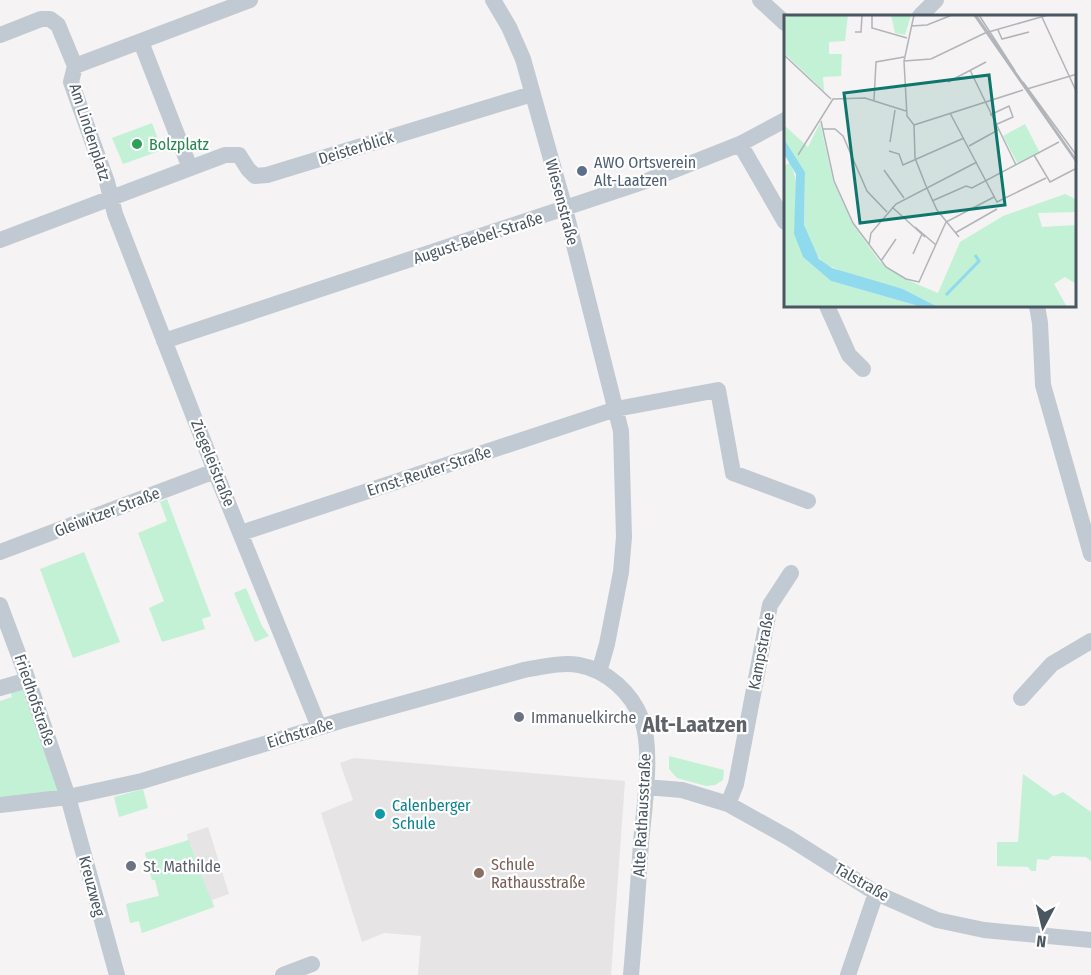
<svg xmlns="http://www.w3.org/2000/svg" width="1091" height="975" viewBox="0 0 1091 975" font-family="'Fira Sans Condensed',sans-serif">
	<style>
		.education { fill: #e6e4e5 }
		.green { fill: #c3f1d5 }
		.lines { fill: none; stroke-linecap: round; stroke-linejoin: round }
		.minor { stroke: #c1cad2; stroke-width: 16 }
		.leisure-dot { fill: #2e9e5b; stroke: #fff; stroke-width: 2 }
		.service-dot { fill: #5c6f8a; stroke: #fff; stroke-width: 2 }
		.worship-dot { fill: #6b7280; stroke: #fff; stroke-width: 2 }
		.culture-dot { fill: #0f9aa8; stroke: #fff; stroke-width: 2 }
		.education-dot { fill: #8d6e63; stroke: #fff; stroke-width: 2 }
		.labels { text-anchor: middle; dominant-baseline: central; stroke-width: 4.5; stroke-linejoin: round; paint-order: stroke }
		.street-label { font-size: 16px; fill: #4a5661; stroke: #fff }
		.leisure-label { font-size: 16px; fill: #27864d; stroke: #fff; text-anchor: start }
		.service-label { font-size: 16px; fill: #4e5e75; stroke: #fff; text-anchor: start }
		.worship-label { font-size: 16px; fill: #5b616d; stroke: #fff; text-anchor: start }
		.culture-label { font-size: 16px; fill: #0d838f; stroke: #fff; text-anchor: start }
		.education-label { font-size: 16px; fill: #785e54; stroke: #fff; text-anchor: start }
		.district-label { font-size: 22px; font-weight: bold; fill: #5f6368; stroke: #fff }
		.inset-river { fill: none; stroke: #90daee; stroke-width: 3 }
		.inset-road { fill: none; stroke: #b1b4b9; stroke-width: 1.5 }
		.view { fill: #0f766e; fill-opacity: 0.15; stroke: #0f766e; stroke-width: 3 }
		.inset-edge { fill: none; stroke: #4a5661; stroke-width: 3 }
	</style>
	<rect width="100%" height="100%" fill="#f5f3f3"/>
	<path class="education" d="M354,758L625,781L611,975H418L421,936L384,933L362,942L321,813L353,800L340,763Z
		M208,827L229,894L212,900L214,907L142,933L139,921L130,923L127,904L159,896L155,880H152L145,853L176,845L188,840L187,834Z"/>
	<path class="green" d="M152,123L162,150L123,164L112,138Z
		M167,499L211,616L202,619L205,629L162,642L149,608L164,601L138,533L167,521L160,502Z
		M84,552L120,642L73,658L40,569Z
		M246,588L262,626L269,636L255,642L234,593Z
		M25,682L65,794L0,802V701L12,697L9,687Z
		M669,756L724,770L723,780L715,785L706,786L677,778L669,769Z
		M1023,774L1054,796L1063,792L1091,812V861L1086,857L1052,856L1048,860L1037,859L1036,871H1031L1028,867L997,866V842H1018Z
		M143,789L148,808L119,817L114,797Z
		M189,840L199,872H200L214,907L142,933L139,921L130,923L126,904L159,896L155,880H152L145,853Z"/>
	<g class="lines">
		<path class="minor" d="M493,0L509,27L523,59L565,209L621,431L624,537L621,572L607,644L599,672
			M760,0L785,23
			M920,16L936,0
			M0,35L41,19H50L58,25L75,66L71,82L107,182L115,214L215,471L319,727
			M141,42L190,168
			M75,66L250,0
			M740,144L785,222
			M0,240L225,155H239L248,169L255,176L267,175L532,94
			M827,306L849,355L863,369
			M1037,306L1040,323L1043,385L1091,554
			M164,341L649,180L740,144L785,120
			M241,533L616,409L718,390L733,473L808,501
			M0,552L215,471
			M0,605L28,680L68,797L117,975
			M0,688L28,680
			M1021,698L1052,664L1091,641
			M646,787L682,790L728,804L789,838L876,893L937,920L984,930L1091,940
			M728,804L736,784L770,605L791,573
			M0,805L68,797L142,781L340,721L524,670C542,667 561,662 579,665C607,670 632,693 642,720C653,751 644,809 641,843C638,887 635,931 631,975
			M283,975L312,964
			M848,975L876,893"/>
	</g>
	<circle class="leisure-dot" cx="137" cy="144" r="6"/>
	<circle class="service-dot" cx="582" cy="171" r="6"/>
	<g class="worship-dot">
		<circle cx="519" cy="717" r="6"/>
		<circle cx="131" cy="866" r="6"/>
	</g>
	<circle class="culture-dot" cx="380" cy="814" r="6"/>
	<circle class="education-dot" cx="479" cy="873" r="6"/>
	<g class="labels">
		<g class="street-label">
			<text transform="translate(90 132) rotate(72)">Am Lindenplatz</text>
			<text transform="translate(356 148) rotate(-17)">Deisterblick</text>
			<text transform="translate(562 202) rotate(75)">Wiesenstraße</text>
			<text transform="translate(478 238) rotate(-18)">August-Bebel-Straße</text>
			<text transform="translate(213 463) rotate(68)">Ziegeleistraße</text>
			<text transform="translate(429 471) rotate(-18)">Ernst-Reuter-Straße</text>
			<text transform="translate(107 512) rotate(-21)">Gleiwitzer Straße</text>
			<text transform="translate(761 651) rotate(-79)">Kampstraße</text>
			<text transform="translate(35 700) rotate(71)">Friedhofstraße</text>
			<text transform="translate(300 733) rotate(-17)">Eichstraße</text>
			<text transform="translate(642 815) rotate(-87)">Alte Rathausstraße</text>
			<text transform="translate(862 882) rotate(30)">Talstraße</text>
			<text transform="translate(92 886) rotate(75)">Kreuzweg</text>
		</g>
		<g class="leisure-label">
			<text x="149" y="144">Bolzplatz</text>
		</g>
		<g class="service-label">
			<text x="594" y="162">AWO Ortsverein<tspan x="594" dy="18">Alt-Laatzen</tspan></text>
		</g>
		<g class="worship-label">
			<text x="531" y="717">Immanuelkirche</text>
			<text x="143" y="866">St. Mathilde</text>
		</g>
		<g class="culture-label">
			<text x="392" y="805">Calenberger<tspan x="392" dy="18">Schule</tspan></text>
		</g>
		<g class="education-label">
			<text x="491" y="864">Schule<tspan x="491" dy="18">Rathausstraße</tspan></text>
		</g>
		<g class="district-label">
			<text x="695" y="724">Alt-Laatzen</text>
		</g>
	</g>
	<g transform="translate(784 15)">
		<rect width="292" height="292" fill="#f5f3f3"/>
		<path d="M10,0H64L61,26L45,27V39H58L57,61L39,62L40,76L0,38V3ZM107,0H127L121,20L111,18ZM36,108L49,166L68,208L96,247L121,264L154,278L176,227L219,201L281,179L292,184V197L254,198L258,212L292,210V269L281,262L270,269L283,292H154L119,274L81,265L40,249L26,231L20,210L21,157L0,124V110L24,132ZM241,109L256,138L234,149L219,121ZM7,147L13,170L10,219L19,242L47,266L138,292H0V151Z" fill="#c3f1d5"/>
		<path d="M0,124L21,157L20,210L35,244L48,253L119,274L154,292H138L47,266L19,242L10,219L12,159L0,139Z" fill="#90daee"/>
		<path class="inset-river" d="M162,280L195,246L191,240"/>
		<path class="inset-road" d="M88,0V13L123,23M190,0L293,148M192,0L293,146M195,0L231,56M257,0L293,78M127,11L143,10L168,0M214,15L218,24L245,17M71,17H77L78,0M0,40L47,84M120,46L147,44L201,18L264,0M186,55L232,150M164,67L202,47M239,67L293,141M243,74L293,59M90,85L92,47L120,42M166,98L213,187L262,163M206,100L225,91L229,102L211,110M37,106L50,166L69,208L102,252L122,264L135,267L162,207L210,182M130,110L131,143L142,171L153,195L175,222M130,110L239,75M130,110L123,101L120,46L130,0M39,114H51L59,121L83,176L103,197M106,127L111,95M185,131L214,115M105,136L115,139L119,150L180,123M14,140L49,84L81,83L122,96M250,140L266,167L293,153M100,155L120,183M148,186L182,171L188,173L275,127M108,192L141,222M131,212L152,230M171,218L213,194M85,230L87,218L112,189L193,147M129,239L138,219M97,246L112,224"/>
		<path class="view" d="M205,60L221,190L76,208L60,78Z"/>
		<rect width="292" height="292" class="inset-edge"/>
	</g>
	<g transform="translate(1043 927) rotate(187)" stroke="#ffffff" stroke-width="4.5" paint-order="stroke">
	<path d="M0-4.5L10 22L0 15L-10 22Z" fill="#4a5661"/>
	<text y="-9" font-size="16" font-weight="bold" text-anchor="middle" fill="#4a5661">N</text>
	</g>
</svg>
